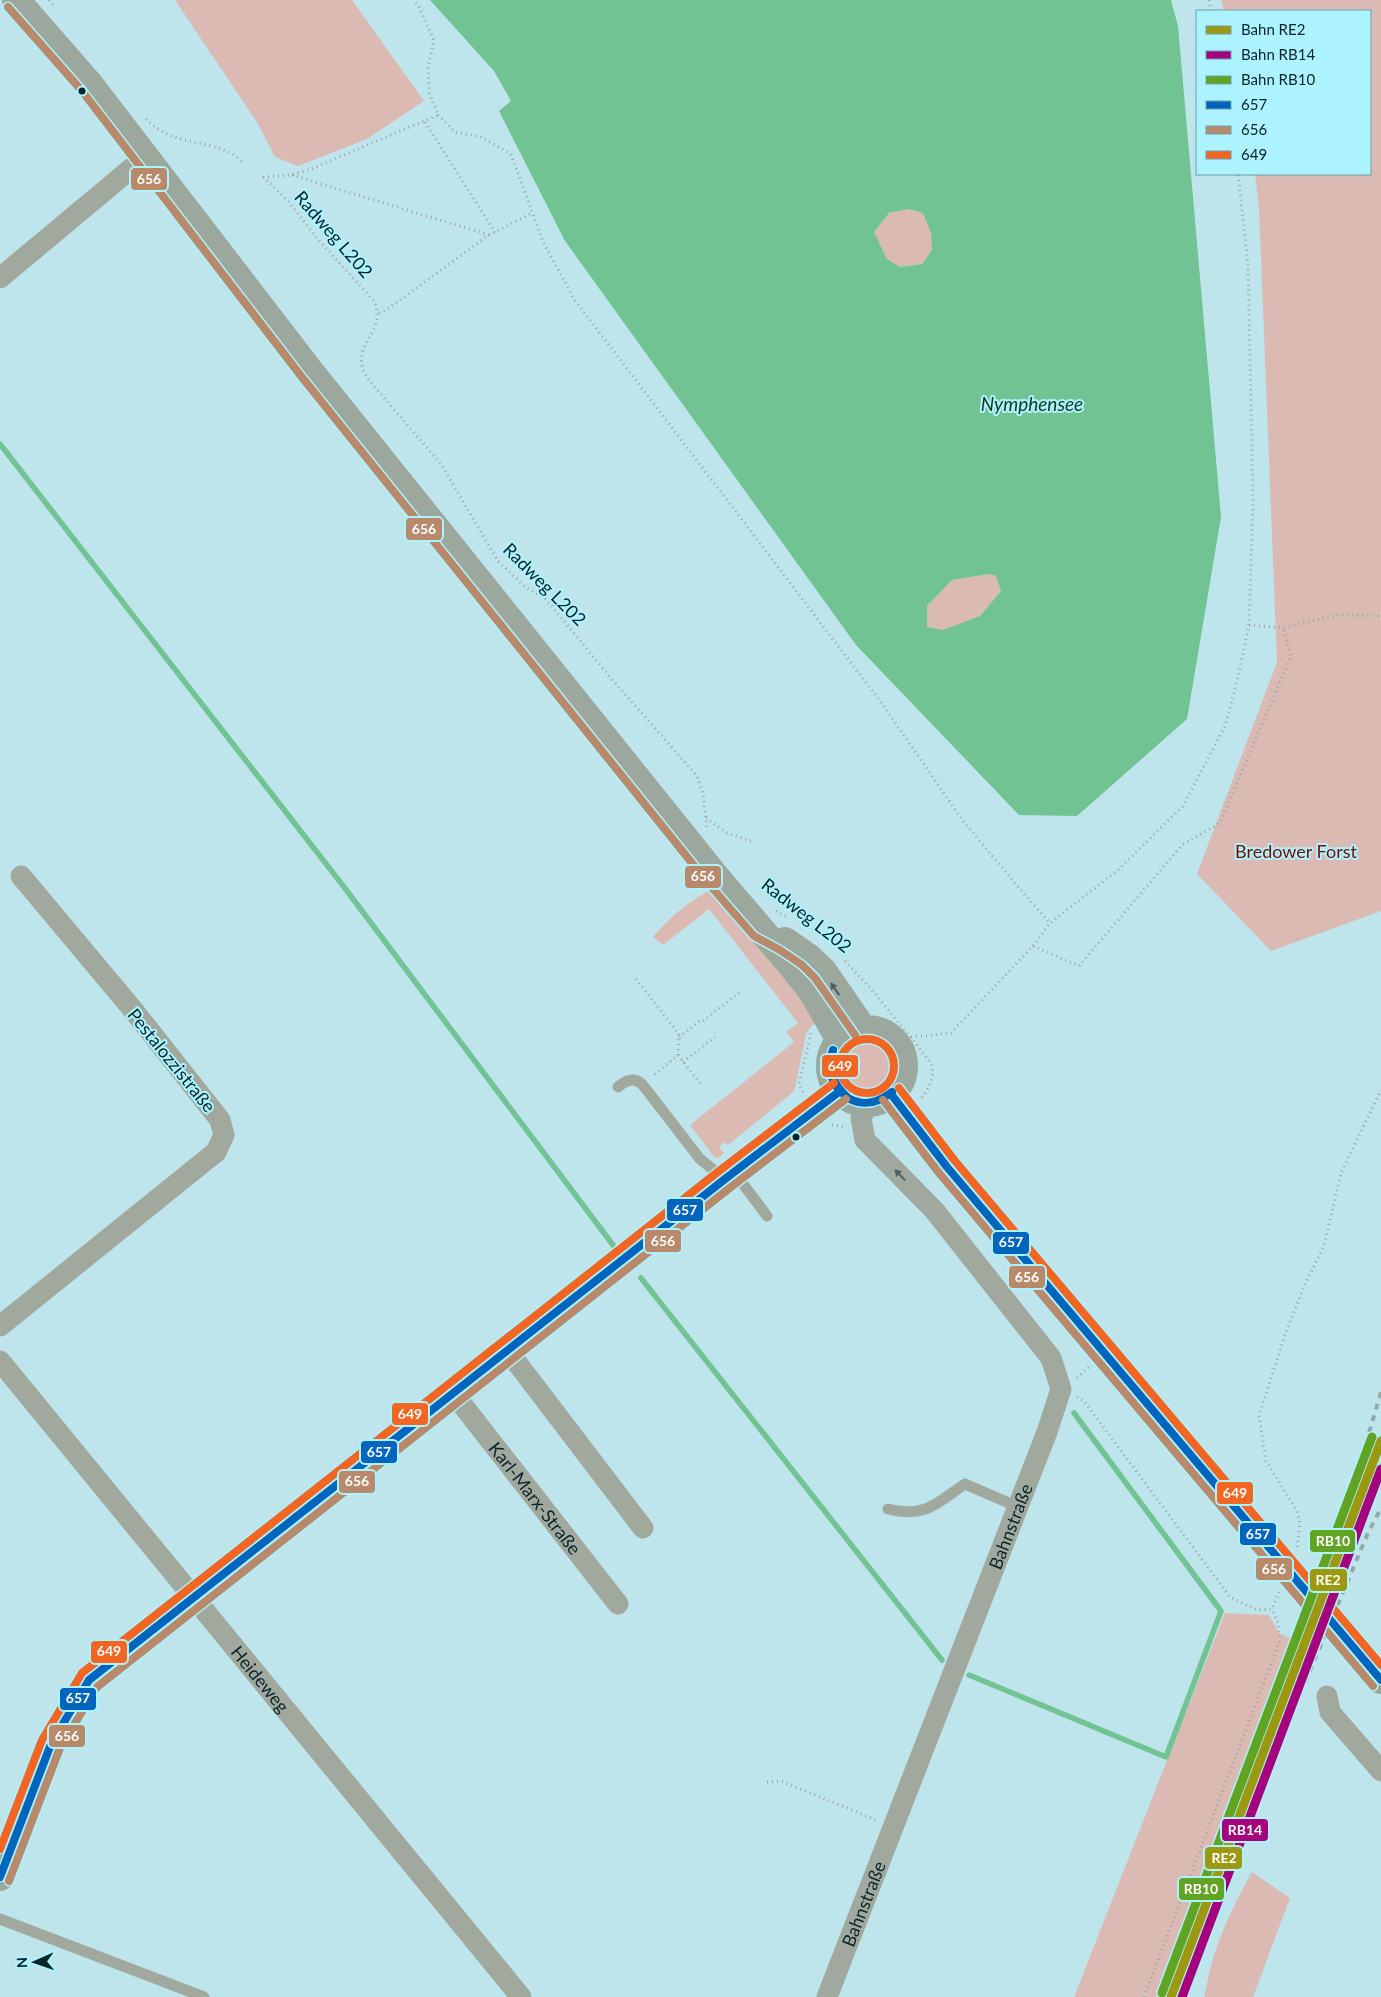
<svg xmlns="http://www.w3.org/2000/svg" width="1381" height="1997" viewBox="0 0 1381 1997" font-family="Lato,sans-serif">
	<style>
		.green { fill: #dbbab4 }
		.water { fill: #71c393; fill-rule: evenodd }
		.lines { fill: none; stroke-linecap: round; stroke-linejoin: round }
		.stream { stroke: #71c393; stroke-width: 5.5 }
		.path { stroke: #9ca6a0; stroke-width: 3; stroke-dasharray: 1 4; stroke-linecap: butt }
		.lane { stroke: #a1a99f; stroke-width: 11 }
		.street { stroke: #a1a99f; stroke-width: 21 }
		.secondary { stroke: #9ca79d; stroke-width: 28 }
		.rail { stroke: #95a9a7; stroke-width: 4; stroke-dasharray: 6 6; stroke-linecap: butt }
		.secondary-bridge { stroke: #9ca79d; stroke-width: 28 }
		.bus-1-casing { stroke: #acf2ff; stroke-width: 11 }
		.bus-2-casing { stroke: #acf2ff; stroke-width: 11 }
		.bus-3-casing { stroke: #acf2ff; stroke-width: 11 }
		.bus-1 { stroke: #0065bd; stroke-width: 8 }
		.bus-2 { stroke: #b88a6b; stroke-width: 8 }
		.bus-3 { stroke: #f26522; stroke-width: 8 }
		.rail-1-casing { stroke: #acf2ff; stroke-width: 12 }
		.rail-2-casing { stroke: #acf2ff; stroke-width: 12 }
		.rail-3-casing { stroke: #acf2ff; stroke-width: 12 }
		.rail-1 { stroke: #9c9911; stroke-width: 9 }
		.rail-2 { stroke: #a5027d; stroke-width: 9 }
		.rail-3 { stroke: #61a322; stroke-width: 9 }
		.oneway { fill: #4a605e }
		.oneway2 { fill: #4c605f }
		.bus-dot { fill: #07252a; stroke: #acf2ff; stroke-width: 2 }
		.labels { text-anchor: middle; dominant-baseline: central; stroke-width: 4; stroke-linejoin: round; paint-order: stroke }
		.street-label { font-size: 18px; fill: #07252a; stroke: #acf2ff }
		.park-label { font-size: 18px; fill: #760e04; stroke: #acf2ff }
		.water-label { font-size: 19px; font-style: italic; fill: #103a1d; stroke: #acf2ff }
		.line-badge { stroke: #acf2ff; stroke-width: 2 }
		.badge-label { font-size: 14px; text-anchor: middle; font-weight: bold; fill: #fff }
	</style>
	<rect width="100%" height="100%" fill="#bfe5ec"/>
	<path class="green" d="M175,0H352L424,101L367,139L298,166L275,157L258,124Z
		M1221,0H1381V911L1271,951L1197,874L1277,662L1259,208L1255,174H1370V11H1224Z
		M908,209L923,213L931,233L932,250L922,264L900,267L887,259L874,232L889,213Z
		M989,574L996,576L1001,591L980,616L943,630L927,627V606L952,580Z
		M714,888L820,1018L810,1028L806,1034L795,1088L792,1093L728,1145L725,1142L719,1147L724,1153L718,1158L714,1157L690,1125L794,1042L786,1032L798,1023L709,909L663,945L653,937C673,914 688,902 714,888Z
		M839 1067a28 28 0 1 1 56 0a28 28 0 1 1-56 0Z
		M1225,1613L1269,1615L1279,1633L1292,1639L1159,1997H1074Z
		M1252,1872L1290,1898L1253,1997H1204C1207,1986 1208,1974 1212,1962C1221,1931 1236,1900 1252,1872Z"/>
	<path class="water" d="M430,0H1171L1178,26L1221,517L1187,719L1077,816L1019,815L856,645L565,241L499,111L511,101L494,71ZM908,209L923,213L931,233L932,250L922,264L900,267L887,259L874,232L889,213ZM989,574L996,576L1001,591L980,616L943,630L927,627V606L952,580Z"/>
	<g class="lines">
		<path class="stream" d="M0,444L344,887L613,1245
			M641,1278L942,1660
			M969,1675L1166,1757L1221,1611L1074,1413"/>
		<path class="path" d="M49,0L55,8
			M1209,0L1211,11
			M438,115L455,132L481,137L511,154L543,242L574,299L883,705L963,821L1020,889L1050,923L1118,870L1183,806L1225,726L1238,677L1249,625L1253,502L1248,264L1238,174
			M146,119C174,146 197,138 228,152C234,154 239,159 244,163
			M425,122L495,232
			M292,175L489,235
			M263,177L289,202L316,237L375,302C385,332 357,341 362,365C362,370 366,375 368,379L441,464L498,561L525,587L545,598L610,677L697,776L703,793L707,829
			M263,177L291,175L311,169L438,115L429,92L428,67L434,40L419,7L413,0
			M379,313L385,311L489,235L532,213
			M1249,625L1283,628L1336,615L1381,616
			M706,818L727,833L751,841
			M776,911L788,918
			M1033,946L1050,923
			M845,961L872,990L931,1063C935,1078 930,1087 921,1099
			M636,979L679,1034L678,1055L653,1076
			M703,1021L742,990
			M679,1037L701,1020
			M911,1037L951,1033L1033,946L1079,966L1182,845L1220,823L1291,656L1283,628
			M678,1055L702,1086
			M683,1062L715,1037
			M803,1092L799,1083L811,1033
			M832,1125L845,1127
			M1077,1378L1089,1367
			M1077,1397L1084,1401L1230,1597L1257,1610L1272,1609L1279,1592
			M1297,1547L1300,1524L1297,1511L1266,1461L1259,1415L1286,1332L1305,1284L1324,1246L1341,1173L1381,1090
			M767,1782L781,1781L876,1820
			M1144,1997L1280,1640L1278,1623L1272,1609"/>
		<path class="lane" d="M618,1087C626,1080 634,1077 642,1084L700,1159L725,1179
			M734,1172L767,1216
			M888,1509C926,1518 935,1504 965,1484L1018,1507
			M0,1919L204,1997"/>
		<g class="street">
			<path d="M0,278L145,157"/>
			<path d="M0,1326L216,1152L224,1135L220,1120L134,1011L21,876"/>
			<path d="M508,1351L643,1528"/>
			<path id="s1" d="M0,1361L521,1997"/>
			<path id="s2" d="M454,1394L618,1604"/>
			<path d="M1327,1696L1330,1712L1381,1771"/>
			<path id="s3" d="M827,1997L1047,1432L1061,1389L1051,1358L934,1210L865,1140L861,1118L869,1103"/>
		</g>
		<path class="secondary" d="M16,0L90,85L309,370L716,877L793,967L812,991L840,1040
			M785,941L808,957L823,971L863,1029
			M830 1066a37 37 0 1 1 74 0a37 37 0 1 1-74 0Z
			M891,1094L947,1167L1280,1560
			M1358,1653L1381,1680
			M0,1877L51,1744L89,1680L194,1599L725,1179L840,1091"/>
		<path class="rail" d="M1277,1718L1354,1484L1381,1392
			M1277,1749L1368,1533L1381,1508"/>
		<path class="secondary-bridge" d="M1280,1560L1358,1653"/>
		<g class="bus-1-casing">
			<path id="bus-1" d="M833,1050C828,1070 833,1084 847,1097
				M833,1050C825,1069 832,1086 847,1097
				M891,1094L947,1167L1381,1680
				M848,1098C864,1107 878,1103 892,1092
				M0,1877L51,1744L89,1680L725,1179L840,1091"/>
		</g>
		<g class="bus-2-casing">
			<path id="bus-2" d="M8,7L82,91L301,376L708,883L754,936L780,950L802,965L815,978L855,1035
				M883,1100L939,1173L1373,1686
				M9,1881L60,1748L97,1687L731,1187L846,1099"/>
		</g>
		<g class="bus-3-casing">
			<path id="bus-3" d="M840 1066a27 27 0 1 1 54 0a27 27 0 1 1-54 0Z
				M899,1088L955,1161L1381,1665
				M0,1849L42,1740L82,1673L719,1171L834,1083"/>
		</g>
		<use href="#bus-1" class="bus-1"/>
		<use href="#bus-2" class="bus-2"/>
		<use href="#bus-3" class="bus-3"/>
		<g class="rail-1-casing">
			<path id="rail-1" d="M1171,1997L1381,1441"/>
		</g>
		<g class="rail-2-casing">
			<path id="rail-2" d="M1182,1997L1381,1469"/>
		</g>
		<g class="rail-3-casing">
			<path id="rail-3" d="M1162,1993L1372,1437"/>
		</g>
		<use href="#rail-1" class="rail-1"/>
		<use href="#rail-2" class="rail-2"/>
		<use href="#rail-3" class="rail-3"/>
	</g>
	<defs><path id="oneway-solid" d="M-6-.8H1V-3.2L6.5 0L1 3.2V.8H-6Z" transform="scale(1.25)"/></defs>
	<use class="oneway" href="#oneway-solid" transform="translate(835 989) rotate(-125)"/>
	<use class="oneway2" href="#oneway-solid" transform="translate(900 1175) rotate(-134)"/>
	<g class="bus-dot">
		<circle cx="82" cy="91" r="4.5"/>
		<circle cx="796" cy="1137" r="4.5"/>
	</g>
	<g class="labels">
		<g class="street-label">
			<text transform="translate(334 234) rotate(49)">Radweg L202</text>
			<text transform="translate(545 584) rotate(45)">Radweg L202</text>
			<text transform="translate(807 915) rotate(38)">Radweg L202</text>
			<text transform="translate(172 1060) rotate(51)">Pestalozzistraße</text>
			<text stroke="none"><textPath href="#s2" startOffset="132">Karl-Marx-Straße</textPath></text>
			<text stroke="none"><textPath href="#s3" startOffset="505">Bahnstraße</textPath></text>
			<text stroke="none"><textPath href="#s1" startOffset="411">Heideweg</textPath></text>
			<text stroke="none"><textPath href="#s3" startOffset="100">Bahnstraße</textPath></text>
		</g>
		<g class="park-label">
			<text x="1296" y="851">Bredower Forst</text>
		</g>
		<g class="water-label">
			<text x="1032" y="403">Nymphensee</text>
		</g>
	</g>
	<g class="line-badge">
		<rect x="130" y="167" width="38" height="24" rx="5" fill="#b88a6b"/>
		<rect x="405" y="517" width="38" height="24" rx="5" fill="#b88a6b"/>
		<rect x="684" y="865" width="38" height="24" rx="5" fill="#b88a6b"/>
		<rect x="821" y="1054" width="38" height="24" rx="5" fill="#f26522"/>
		<rect x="666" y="1198" width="38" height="24" rx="5" fill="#0065bd"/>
		<rect x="644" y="1229" width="38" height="24" rx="5" fill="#b88a6b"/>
		<rect x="992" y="1231" width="38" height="24" rx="5" fill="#0065bd"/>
		<rect x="1008" y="1265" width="38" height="24" rx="5" fill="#b88a6b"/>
		<rect x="391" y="1402" width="38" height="24" rx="5" fill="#f26522"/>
		<rect x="360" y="1440" width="38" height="24" rx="5" fill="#0065bd"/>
		<rect x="338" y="1470" width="38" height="24" rx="5" fill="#b88a6b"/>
		<rect x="1216" y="1481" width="38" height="24" rx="5" fill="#f26522"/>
		<rect x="1239" y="1522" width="38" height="24" rx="5" fill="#0065bd"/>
		<rect x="1309" y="1529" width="47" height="24" rx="5" fill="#61a322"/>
		<rect x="1255" y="1557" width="38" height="24" rx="5" fill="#b88a6b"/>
		<rect x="1309" y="1568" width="39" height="24" rx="5" fill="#9c9911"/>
		<rect x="90" y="1640" width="38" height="24" rx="5" fill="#f26522"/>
		<rect x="59" y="1687" width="38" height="24" rx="5" fill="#0065bd"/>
		<rect x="48" y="1724" width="38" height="24" rx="5" fill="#b88a6b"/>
		<rect x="1221" y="1818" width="48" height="24" rx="5" fill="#a5027d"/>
		<rect x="1204" y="1846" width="39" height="24" rx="5" fill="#9c9911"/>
		<rect x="1178" y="1877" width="47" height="24" rx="5" fill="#61a322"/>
	</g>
	<g class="badge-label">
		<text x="149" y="184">656</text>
		<text x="424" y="534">656</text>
		<text x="703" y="881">656</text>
		<text x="840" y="1071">649</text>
		<text x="685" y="1215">657</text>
		<text x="663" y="1246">656</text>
		<text x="1011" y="1247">657</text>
		<text x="1027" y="1282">656</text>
		<text x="410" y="1419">649</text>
		<text x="379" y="1457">657</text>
		<text x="357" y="1486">656</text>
		<text x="1235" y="1498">649</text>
		<text x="1258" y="1539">657</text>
		<text x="1333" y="1546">RB10</text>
		<text x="1274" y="1574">656</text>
		<text x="1328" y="1585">RE2</text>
		<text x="109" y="1656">649</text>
		<text x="78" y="1703">657</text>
		<text x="67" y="1741">656</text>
		<text x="1245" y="1835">RB14</text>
		<text x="1224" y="1863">RE2</text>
		<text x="1201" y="1894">RB10</text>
	</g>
	<rect x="1196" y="10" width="175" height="165" fill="#acf2ff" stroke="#6aa0aa"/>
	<rect x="1206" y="26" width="25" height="8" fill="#9c9911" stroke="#6aa0aa"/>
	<text x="1241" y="35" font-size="15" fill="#07252a">Bahn RE2</text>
	<rect x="1206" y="51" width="25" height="8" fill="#a5027d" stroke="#6aa0aa"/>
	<text x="1241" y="60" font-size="15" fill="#07252a">Bahn RB14</text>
	<rect x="1206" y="76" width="25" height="8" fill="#61a322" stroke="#6aa0aa"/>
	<text x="1241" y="85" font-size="15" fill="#07252a">Bahn RB10</text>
	<rect x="1206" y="101" width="25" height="8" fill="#0065bd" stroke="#6aa0aa"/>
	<text x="1241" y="110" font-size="15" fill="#07252a">657</text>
	<rect x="1206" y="126" width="25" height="8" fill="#b88a6b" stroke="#6aa0aa"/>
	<text x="1241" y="135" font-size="15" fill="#07252a">656</text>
	<rect x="1206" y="151" width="25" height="8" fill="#f26522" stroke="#6aa0aa"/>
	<text x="1241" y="160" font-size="15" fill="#07252a">649</text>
	<g transform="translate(35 1962) rotate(268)" stroke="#acf2ff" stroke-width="4" paint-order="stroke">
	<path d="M0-4L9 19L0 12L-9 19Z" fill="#07252a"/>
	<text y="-8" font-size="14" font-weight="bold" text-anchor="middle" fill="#07252a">N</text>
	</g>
</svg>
